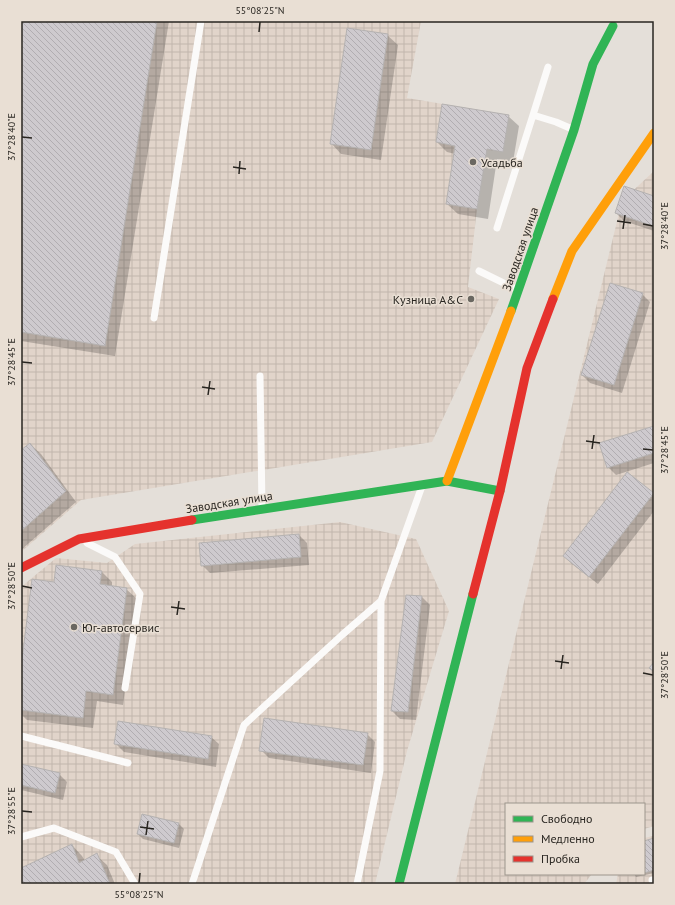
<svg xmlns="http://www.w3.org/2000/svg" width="675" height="905" viewBox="0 0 675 905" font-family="'PT Sans',sans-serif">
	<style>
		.industrial { fill: url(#industrial-grid) }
		.shadow { fill: #0003 }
		.building { fill: url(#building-back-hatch); stroke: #b5b2b1 }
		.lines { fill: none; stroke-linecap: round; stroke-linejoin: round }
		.lane { stroke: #fbfaf9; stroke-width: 7 }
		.fast { stroke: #30b455; stroke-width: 9 }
		.slow { stroke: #ff9f0a; stroke-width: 9 }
		.jam { stroke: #e5322d; stroke-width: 9 }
		.ticks { fill: none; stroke: #292621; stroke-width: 1.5 }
		.poi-dot { fill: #6a6761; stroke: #e9dfd4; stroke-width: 1.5 }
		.labels { text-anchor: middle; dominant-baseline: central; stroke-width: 3; stroke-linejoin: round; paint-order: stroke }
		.poi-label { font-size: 12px; fill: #292621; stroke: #e9dfd4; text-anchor: start }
		.street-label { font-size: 12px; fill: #292621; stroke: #e9dfd4 }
		.neatline { fill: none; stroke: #292621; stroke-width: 1.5 }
		.ticks-label { font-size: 10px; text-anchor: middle; fill: #292621 }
	</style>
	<defs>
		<pattern id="industrial-grid" width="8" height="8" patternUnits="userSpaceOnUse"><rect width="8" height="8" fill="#e1d4ca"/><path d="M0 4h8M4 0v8" fill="none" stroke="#c1b6ad"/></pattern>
		<pattern id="building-back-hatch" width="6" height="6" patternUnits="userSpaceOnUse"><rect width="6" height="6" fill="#cecace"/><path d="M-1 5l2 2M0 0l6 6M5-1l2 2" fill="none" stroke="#b1adb1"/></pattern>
	</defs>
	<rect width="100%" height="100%" fill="#e4dfd9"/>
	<path class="industrial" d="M21,21H421L407,98L509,115L503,152L487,150L477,209L468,287L499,299L432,442L81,500L21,552Z
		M654,171V826L644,829V804H506V874H592L584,884H455L622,201Z
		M340,522L416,539L449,611L407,751L375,884H21V587L56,558L107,563L135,544Z
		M654,836V884H616L618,874H644V838Z"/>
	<path class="shadow" d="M21,21H169L115,356L21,341Z
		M387,35L398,45L381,160L341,154L331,143Z
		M508,116L519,126L513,162L497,159L488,219L458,214L447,204L455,154L447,152L437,142Z
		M654,197V231L624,221L616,213Z
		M642,294L650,302L622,393L590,383L582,375Z
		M654,427V463L616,475L608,467Z
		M30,444L41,454L76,502L21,550V451Z
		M627,474L654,495V511L598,584L572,564L564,556Z
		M299,535L307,543L309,565L210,573L202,565Z
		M102,572L112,582V587L126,589L137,599L123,705L97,701L93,728L27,720L21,714V675L55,583Z
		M407,596L422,597L430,605L416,720L400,719L392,711Z
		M367,734L375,742L371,773L269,758L261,750Z
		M211,737L219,744L216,767L124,752L116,744Z
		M21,765L59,774L67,782L63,800L21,790Z
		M179,824L184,829L179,848L143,839L138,834Z
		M654,839V873L636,877L634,874H644V842Z
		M72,845L82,856L85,861L96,855L107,865L115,884H21V869Z"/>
	<path class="building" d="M21,21H157L105,346L21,332Z
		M347,28L388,34L371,150L330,144Z
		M442,104L509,115L503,152L487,149L477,209L446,204L455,146L436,142Z
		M624,186L654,196V222L653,226L615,213Z
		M610,283L643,293L614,385L581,375Z
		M654,426V453L607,468L599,443Z
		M30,443L66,491L21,531V450Z
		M627,472L654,493L589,577L563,556Z
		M299,534L301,557L201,566L199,543Z
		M56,565L102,571L100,584L127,588L113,695L86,691L83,718L21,710V667L32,579L54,582Z
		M406,595L422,596L408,712L391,711Z
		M654,662V672L649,668Z
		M264,718L368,733L363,765L259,751Z
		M118,721L212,736L208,759L114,744Z
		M21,764L60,773L55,793L21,785Z
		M142,814L179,823L174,843L137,834Z
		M654,838V870L644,873V841Z
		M72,844L79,863L97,853L110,884H21V868Z"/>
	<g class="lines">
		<path class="lane" d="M548,67L533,115L556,122L572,129
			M497,228L533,115
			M479,271L518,290
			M154,318L201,21
			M260,376L262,508
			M87,543L115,557L140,594L125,688
			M21,736L128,763
			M21,837L54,828L116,852L135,884
			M652,880H654
			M192,884L244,725L342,635L381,601
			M357,884L380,771L381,601L422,486"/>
		<path class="fast" d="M511,311L574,130L593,64L613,26
			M192,520L447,481L500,491
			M399,884L473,594"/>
		<path class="slow" d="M553,299L572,251L654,133
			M447,481L511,311"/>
		<path class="jam" d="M21,568L79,539L192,520
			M473,594L500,491L527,368L553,299"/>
	</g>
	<path class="ticks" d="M259,32L260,22M22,137L32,138M233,167L246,169M239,174L240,161M617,221L631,223M643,224L653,226M623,229L625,215M22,362L32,363M202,387L215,389M208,395L210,381M586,441L600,443M592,449L594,435M643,449L653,450M22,586L32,588M171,607L185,609M177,615L179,601M555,661L569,663M561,669L563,655M643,673L653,675M22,811L32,812M140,827L154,829M146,835L148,821M139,883L140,873"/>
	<g class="poi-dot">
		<circle cx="473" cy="162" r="4"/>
		<circle cx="471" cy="299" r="4"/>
		<circle cx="74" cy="627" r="4"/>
	</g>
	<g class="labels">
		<g class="poi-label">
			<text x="481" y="162">Усадьба</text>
			<text x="463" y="299" text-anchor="end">Кузница А&amp;С</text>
			<text x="82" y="627">Юг-автосервис</text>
		</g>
		<g class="street-label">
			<text transform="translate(520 249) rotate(-71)">Заводская улица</text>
			<text transform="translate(229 502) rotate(-9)">Заводская улица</text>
		</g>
	</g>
	<rect width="675" height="905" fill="none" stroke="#e9dfd4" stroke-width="44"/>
	<rect x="505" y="803" width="140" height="72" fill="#e9dfd4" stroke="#9c958c"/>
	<rect x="513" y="816" width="20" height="6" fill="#30b455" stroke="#9c958c"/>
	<text x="541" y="823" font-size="12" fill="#292621">Свободно</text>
	<rect x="513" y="836" width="20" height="6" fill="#ff9f0a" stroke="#9c958c"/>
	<text x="541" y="843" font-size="12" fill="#292621">Медленно</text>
	<rect x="513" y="856" width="20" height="6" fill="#e5322d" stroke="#9c958c"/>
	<text x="541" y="863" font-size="12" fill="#292621">Пробка</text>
	<rect x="22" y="22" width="631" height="861" class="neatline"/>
	<g class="ticks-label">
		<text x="260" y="14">55°08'25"N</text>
		<text transform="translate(11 137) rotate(-90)" y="4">37°28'40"E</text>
		<text transform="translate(664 226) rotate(-90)" y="4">37°28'40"E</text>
		<text transform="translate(11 362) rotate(-90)" y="4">37°28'45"E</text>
		<text transform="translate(664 450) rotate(-90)" y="4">37°28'45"E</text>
		<text transform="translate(11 586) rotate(-90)" y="4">37°28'50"E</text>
		<text transform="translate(664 675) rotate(-90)" y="4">37°28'50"E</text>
		<text transform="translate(11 811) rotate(-90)" y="4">37°28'55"E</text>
		<text x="139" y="898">55°08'25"N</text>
	</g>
</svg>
